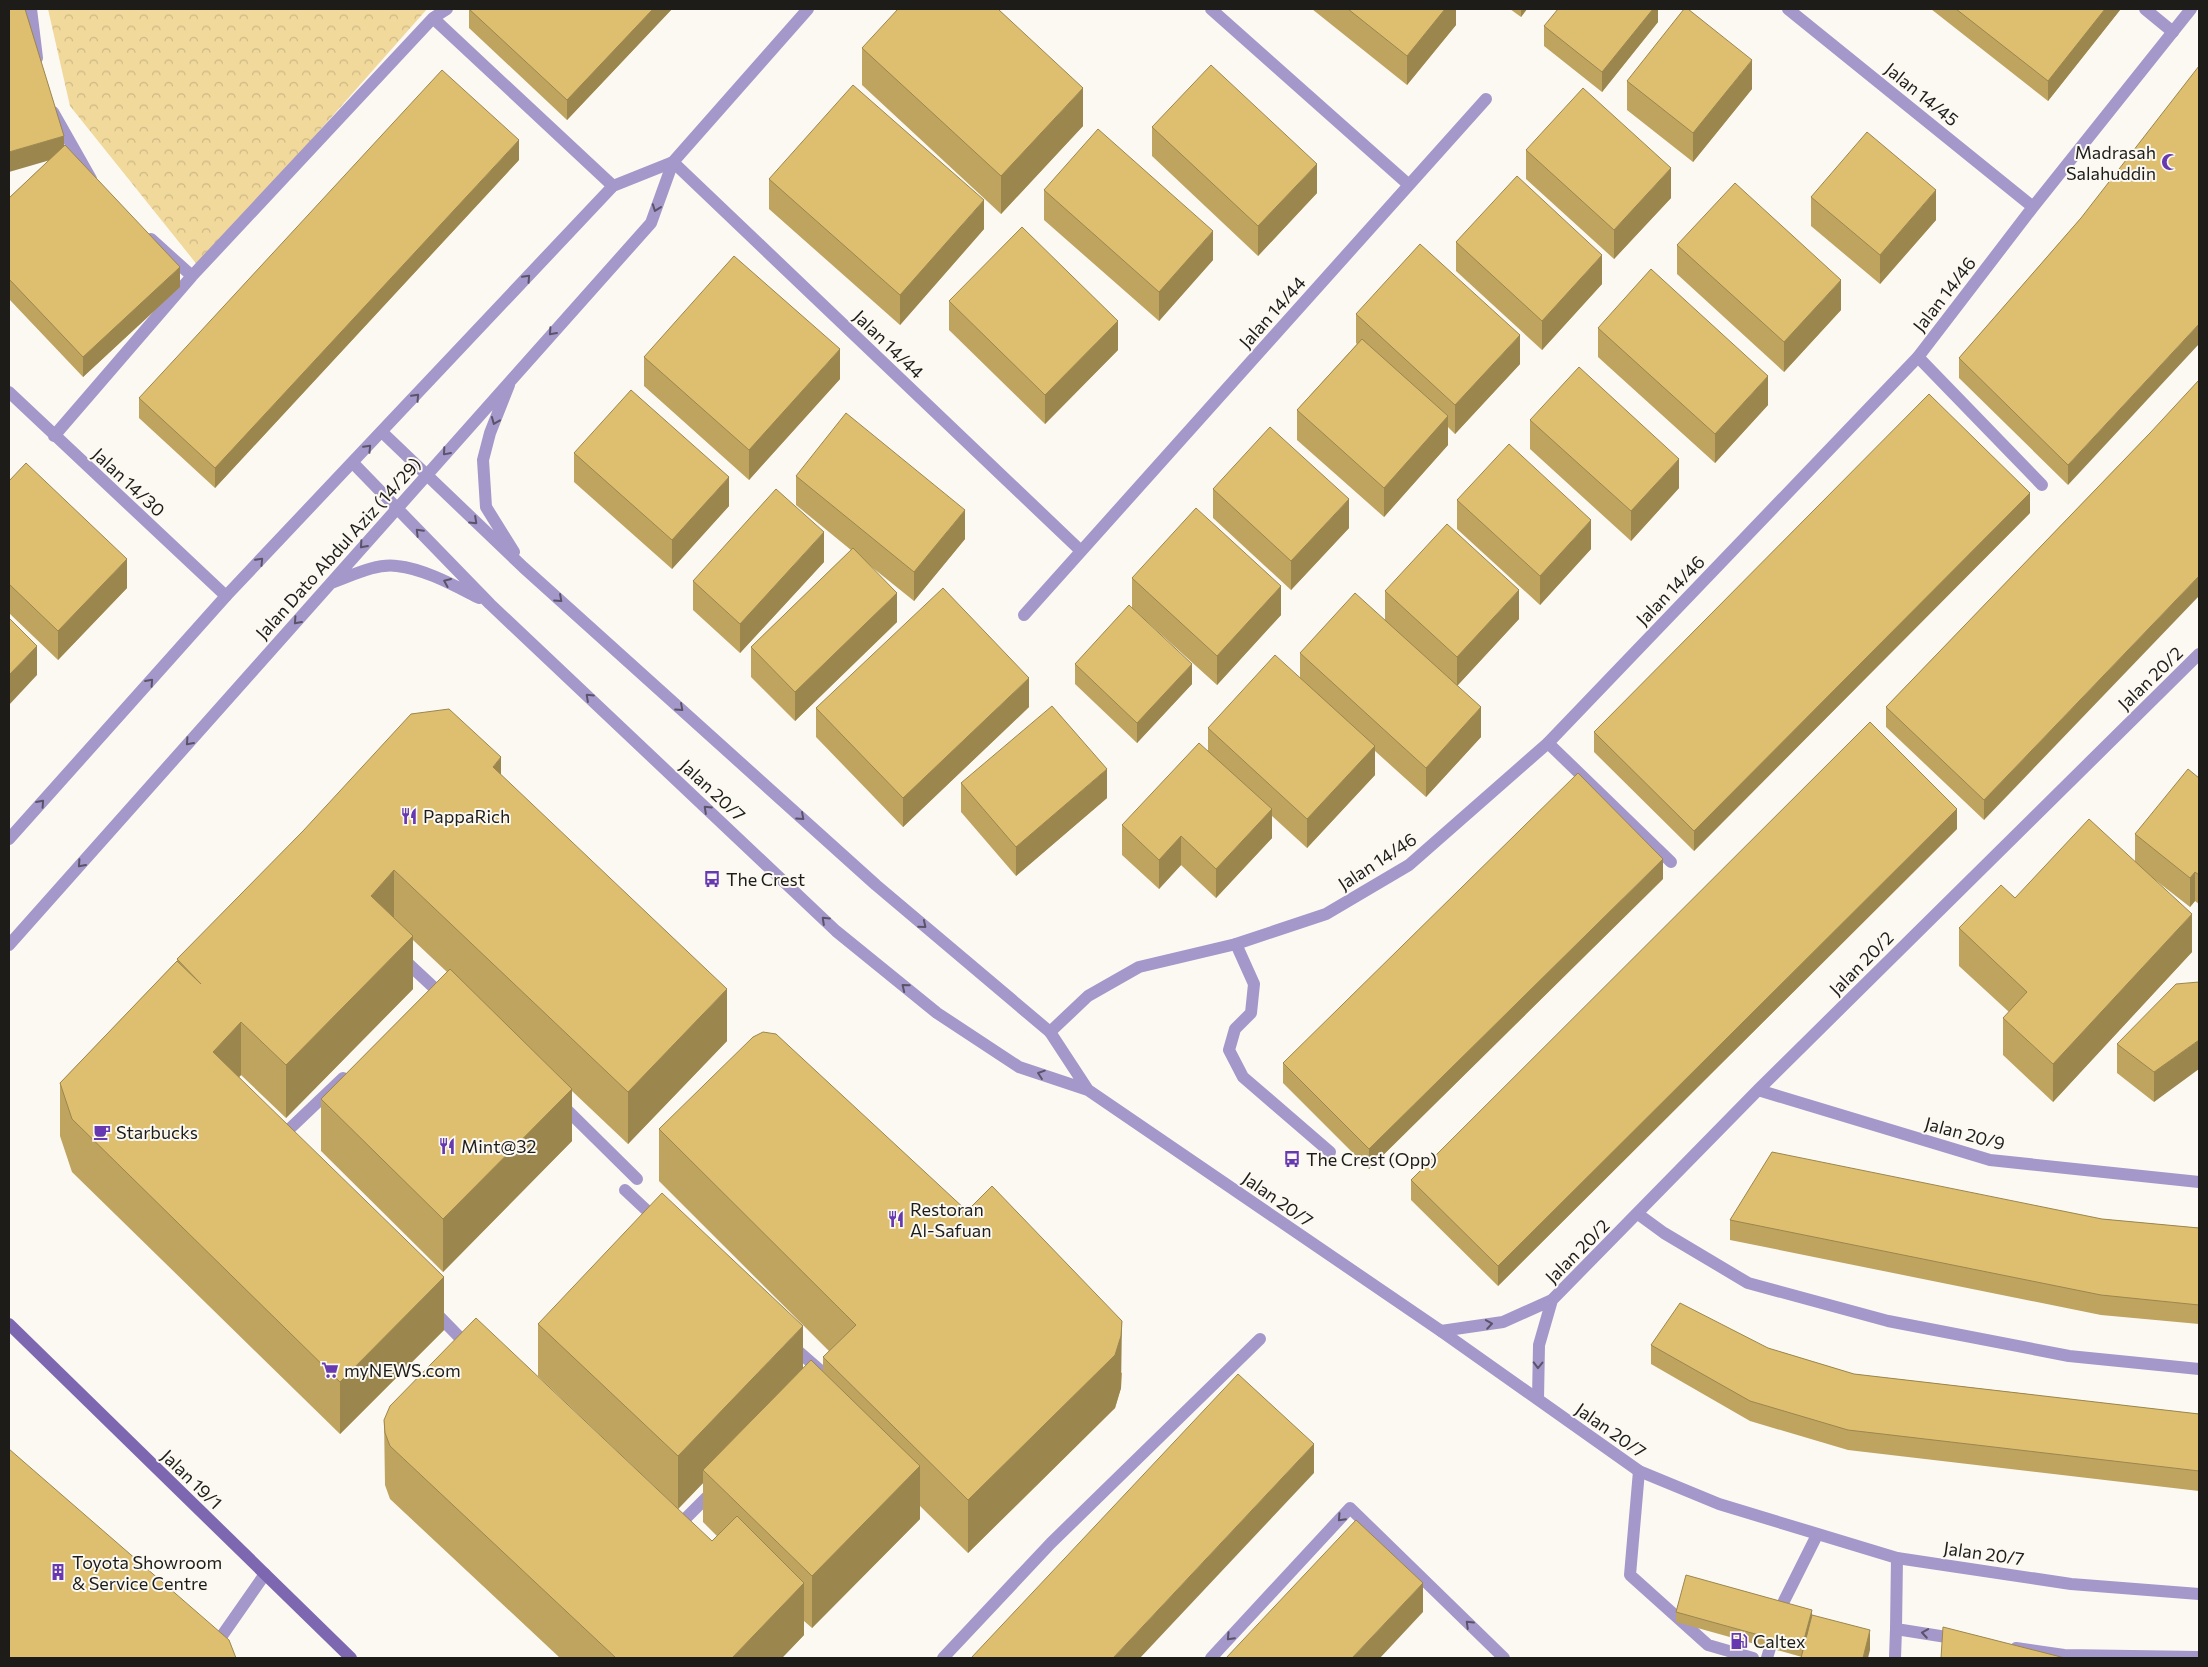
<svg xmlns="http://www.w3.org/2000/svg" width="2208" height="1667" viewBox="0 0 2208 1667" font-family="Commissioner,sans-serif">
	<style>
		.park { fill: url(#park-crowns) }
		.lines { fill: none; stroke-linecap: round; stroke-linejoin: round }
		.service { stroke: #a497ca; stroke-width: 12 }
		.minor { stroke: #a497ca; stroke-width: 12 }
		.tertiary { stroke: #a497ca; stroke-width: 12 }
		.secondary { stroke: #7d67b0; stroke-width: 12 }
		.wall { fill: #bfa460 }
		.shaded-wall { fill: #9b864e }
		.building { fill: #debf70; stroke: #9b864e }
		.oneway { stroke: #5a5369 }
		.labels { text-anchor: middle; dominant-baseline: central; stroke-width: 4; stroke-linejoin: round; paint-order: stroke }
		.street-label { font-size: 18px; fill: #1d1c19; stroke: #fbf9f2 }
		.poi-label { font-size: 18px; fill: #1d1c19; stroke: #fbf9f2; text-anchor: start }
	</style>
	<defs>
		<pattern id="park-crowns" width="20" height="18" patternUnits="userSpaceOnUse" patternTransform="scale(1.25)"><rect width="20" height="18" fill="#f1d89b"/><path d="M2 6a3 3 0 1 1 6 0M12 15a3 3 0 1 1 6 0" fill="none" stroke="#ceb985"/></pattern>
	</defs>
	<rect width="100%" height="100%" fill="#fbf9f2"/>
	<path class="park" d="M48,9H427L199,267L70,106Z"/>
	<g class="lines">
		<path class="service" d="M31,9L37,58
			M2145,9L2173,32
			M433,18L613,186
			M53,112L91,179
			M151,239L192,276
			M1918,357L2042,485
			M54,436L192,276L433,18L447,9
			M1548,743L1671,862
			M1236,944L1254,984L1251,1013L1235,1029L1229,1050L1243,1077L1330,1152
			M400,956L444,997
			M560,1103L637,1179
			M280,1138L343,1078
			M625,1190L658,1221
			M1638,1214L1664,1233L1748,1283L1888,1321L2069,1356L2199,1369
			M432,1309L470,1348
			M790,1344L822,1372
			M1639,1471L1630,1575L1708,1645L1753,1658
			M674,1526L676,1528L715,1489
			M219,1640L265,1574
			M943,1658L1051,1543L1260,1339
			M1211,1658L1350,1508L1504,1658
			M1767,1658L1784,1601L1817,1535
			M1895,1658L1896,1629"/>
		<path class="minor" d="M1211,9L1409,185
			M1788,9L2033,207
			M673,162L1081,551
			M9,392L226,596
			M1024,615L1486,99
			M1050,1032L1088,996L1139,967L1236,944L1326,914L1409,865L1548,743L1918,357L2033,207L2191,9
			M1758,1090L1990,1160L2199,1182
			M1441,1331L1503,1322L1552,1300L1758,1090L2199,654
			M1538,1399L1539,1345L1552,1300
			M1897,1558L1896,1629L1959,1639
			M2016,1648L2064,1655L2199,1657"/>
		<path class="tertiary" d="M509,385L490,433L483,460L486,507L514,552
			M383,433L523,567L876,885L1050,1032L1088,1090
			M353,463L490,604L836,931L937,1013L1019,1067L1088,1090L1441,1331L1639,1471L1719,1504L1897,1558L2071,1584L2199,1594
			M331,583C351,576 375,563 397,566C425,569 455,586 479,598
			M9,839L226,596L613,186L673,162
			M9,945L651,223L673,162L808,9"/>
		<path class="secondary" d="M9,1324L351,1658"/>
	</g>
	<path class="wall" d="M469,9H672L567,120L469,28Z
		M1312,9H1456V25L1407,85Z
		M1510,9H1527L1521,17Z
		M1658,9V22L1602,92L1544,46V26Z
		M1931,9H2120V10L2048,101Z
		M862,48L1083,126L1001,214L862,85Z
		M1627,81L1752,89L1693,162L1627,110Z
		M1152,127L1317,193L1258,256L1152,156Z
		M64,146L180,287L83,377L9,299V198Z
		M1526,150L1671,198L1614,259L1526,179Z
		M519,160L215,488L139,418V398Z
		M769,179L984,229L900,325L769,209Z
		M1044,190L1213,260L1159,321L1044,220Z
		M1811,197L1936,220L1880,284L1811,226Z
		M2081,218L2068,485L1959,378V358Z
		M1456,242L1602,284L1542,350L1456,271Z
		M1677,245L1841,310L1784,372L1677,274Z
		M949,301L1118,350L1045,424L949,330Z
		M1356,314L1520,364L1455,434L1448,427V445L1384,517L1297,440V410L1357,344L1356,343Z
		M1598,328L1768,405L1715,463L1598,357Z
		M644,357L840,379L749,480L644,386Z
		M1530,420L1679,488L1631,541L1530,449Z
		M2150,433L1984,820L1886,727V707Z
		M574,453L729,506L672,569L574,482Z
		M796,476L965,539L914,601L868,564L897,622L795,721L751,677V647L851,550L796,505Z
		M9,481L127,588L58,660L9,613Z
		M1213,489L1349,528L1291,590L1213,518Z
		M1457,500L1591,549L1540,605L1457,529Z
		M2030,513L1694,851L1594,752V732Z
		M824,562L740,653L693,610V581Z
		M1132,578L1281,615L1217,685L1133,609L1192,684L1137,743L1075,684V664L1132,607Z
		M1385,591L1519,619L1457,686L1481,737L1426,797L1375,751V775L1307,848L1272,816V838L1216,898L1181,865L1159,889L1122,855V825L1208,750V728L1300,678V653L1385,620Z
		M1029,707L903,827L816,737V708Z
		M501,775L727,1041L628,1144L572,1091V1141L443,1272L321,1151V1099L447,972L413,940V989L286,1118L241,1075L239,1077L444,1330L340,1434L72,1172L60,1136V1083L177,961V959Z
		M2199,778V904L2195,901L2190,907L2154,879L2192,952L2053,1102L2003,1055V1018L2009,1012L1959,966V928L2015,898L2135,861V834Z
		M961,783L1107,798L1016,876L961,812Z
		M1957,829L1498,1286L1411,1200V1180Z
		M1663,879L1369,1169L1283,1083V1063Z
		M2199,982L2154,1102L2117,1073V1044Z
		M659,1129L1122,1373L1121,1388L1115,1408L968,1553L920,1506V1519L812,1628L804,1621V1635L782,1658H560L390,1499L385,1485L384,1420L712,1541L717,1536L703,1522V1483L678,1509L538,1376V1324L803,1368L823,1372V1357L829,1351L659,1181Z
		M2102,1219L2199,1228V1324L2101,1315L1730,1240V1220Z
		M1651,1345L1768,1348L1854,1374L2199,1414V1491L1848,1450L1750,1421L1651,1364Z
		M1676,1612L1812,1616L1870,1650L1802,1657L1676,1622Z"/>
	<path class="shaded-wall" d="M653,9H672L567,120V100Z
		M1445,9H1456V25L1407,85V56Z
		M1521,9H1527L1521,17Z
		M1653,9H1658V22L1602,92V72Z
		M2105,9H2120V10L2048,101V81Z
		M1752,60V89L1693,162V133Z
		M1083,88V126L1001,214V176Z
		M64,136V156L9,172V152Z
		M519,140V160L215,488V468Z
		M1317,164V193L1258,256V226Z
		M1671,168V198L1614,259V230Z
		M1936,190V220L1880,284V255Z
		M984,200V229L900,325V295Z
		M1213,231V260L1159,321V292Z
		M1602,255V284L1542,350V321Z
		M180,267V287L83,377V357Z
		M1841,280V310L1784,372V342Z
		M1118,321V350L1045,424V395Z
		M2199,324V344L2068,485V465Z
		M1520,335V364L1455,434V405Z
		M840,349V379L749,480V450Z
		M1768,376V405L1715,463V434Z
		M1448,416V445L1384,517V488Z
		M1679,459V488L1631,541V511Z
		M729,477V506L672,569V540Z
		M2030,493V513L1694,851V831Z
		M1349,499V528L1291,590V561Z
		M965,510V539L914,601V572Z
		M1591,520V549L1540,605V576Z
		M824,532V562L740,653V624Z
		M127,559V588L58,660V631Z
		M2199,576V596L1984,820V800Z
		M1281,586V615L1217,685V656Z
		M1519,590V619L1457,686V657Z
		M897,593V622L795,721V692Z
		M37,646V675L9,705V675Z
		M1192,664V684L1137,743V723Z
		M1029,678V707L903,827V798Z
		M1481,707V737L1426,797V768Z
		M1375,746V775L1307,848V819Z
		M501,757V809L493,767Z
		M1107,769V798L1016,876V847Z
		M1272,809V838L1216,898V869Z
		M1957,809V829L1498,1286V1266Z
		M1181,836V865L1159,889V860Z
		M1663,859V879L1369,1169V1149Z
		M394,870V922L371,896Z
		M2195,872V901L2190,907V878Z
		M2192,914V952L2053,1102V1064Z
		M413,936V989L286,1118V1065Z
		M727,989V1041L628,1144V1092Z
		M241,1022V1075L213,1104V1052Z
		M2199,1040V1069L2154,1102V1072Z
		M572,1089V1141L443,1272V1219Z
		M444,1277V1330L340,1434V1382Z
		M1122,1321L1121,1388L1115,1408L968,1553V1500Z
		M803,1326V1379L703,1470V1483L678,1509V1456Z
		M1314,1444V1473L1140,1658H1113Z
		M920,1466V1519L812,1628V1576Z
		M804,1583V1635L782,1658H732Z
		M1423,1583V1612L1380,1658H1352Z
		M1812,1610V1620L1802,1657V1647Z
		M1870,1630V1650L1868,1658H1863Z"/>
	<path class="building" d="M9,9H25L64,136L9,152Z
		M469,9H653L567,100Z
		M898,9H998L1083,88L1001,176L862,48Z
		M1348,9H1445L1407,56Z
		M1558,9H1653L1602,72L1544,26Z
		M1684,9H1688L1752,60L1693,133L1627,81Z
		M1956,9H2105L2048,81Z
		M1211,65L1317,164L1258,226L1152,127Z
		M2199,66V324L2068,465L1959,358L2081,218Z
		M442,70L519,140L215,468L139,398Z
		M853,85L984,200L900,295L769,179Z
		M1583,88L1671,168L1614,230L1526,150Z
		M1098,129L1213,231L1159,292L1044,190Z
		M1867,132L1936,190L1880,255L1811,197Z
		M65,145L180,267L83,357L9,279V198Z
		M1517,176L1602,255L1542,321L1456,242Z
		M1735,183L1841,280L1784,342L1677,245Z
		M1022,227L1118,321L1045,395L949,301Z
		M1420,244L1520,335L1455,405L1356,314Z
		M734,256L840,349L749,450L644,357Z
		M1651,269L1768,376L1715,434L1598,328Z
		M1362,339L1448,416L1384,488L1297,410Z
		M1579,367L1679,459L1631,511L1530,420Z
		M2199,380V576L1984,800L1886,707L2150,433Z
		M631,390L729,477L672,540L574,453Z
		M1929,394L2030,493L1694,831L1594,732Z
		M846,413L965,510L914,572L796,476Z
		M1270,427L1349,499L1291,561L1213,489Z
		M1509,444L1591,520L1540,576L1457,500Z
		M26,463L127,559L58,631L9,584V481Z
		M776,489L824,532L740,624L693,581Z
		M1196,508L1281,586L1217,656L1132,578Z
		M1447,524L1519,590L1457,657L1385,591Z
		M853,548L897,593L795,692L751,647Z
		M943,588L1029,678L903,798L816,708Z
		M1355,593L1481,707L1426,768L1300,653Z
		M1129,605L1192,664L1137,723L1075,664Z
		M9,618L37,646L9,675Z
		M1275,655L1375,746L1307,819L1208,728Z
		M1052,706L1107,769L1016,847L961,783Z
		M449,709L501,757L493,767L727,989L628,1092L394,870L371,896L413,936L286,1065L241,1022L213,1052L444,1277L340,1382L72,1119L60,1083L177,961L201,984L177,959L303,831L411,714Z
		M1870,722L1957,809L1498,1266L1411,1180Z
		M1199,743L1272,809L1216,869L1181,836L1159,860L1122,825Z
		M2188,769L2199,778V875L2195,872L2190,878L2135,834Z
		M1578,773L1663,859L1369,1149L1283,1063Z
		M2089,819L2192,914L2053,1064L2003,1018L2027,992L1959,928L2001,885L2015,898Z
		M450,969L572,1089L443,1219L321,1099Z
		M2199,982V1040L2154,1072L2117,1044L2176,984Z
		M763,1032L776,1034L967,1211L992,1186L1122,1321L1121,1336L1115,1355L968,1500L823,1357L856,1325L659,1129L753,1037Z
		M1772,1152L2102,1219L2199,1228V1305L2101,1295L1730,1220Z
		M662,1193L803,1326L678,1456L538,1324Z
		M1680,1303L1768,1348L1854,1374L2199,1414V1471L1848,1430L1750,1401L1651,1345Z
		M476,1318L712,1541L737,1516L804,1583L732,1658H616L390,1446L385,1433L384,1420L390,1406Z
		M811,1360L920,1466L812,1576L703,1470Z
		M1238,1374L1314,1444L1113,1658H971Z
		M9,1449L229,1640L236,1658H9Z
		M1356,1520L1423,1583L1352,1658H1226Z
		M1686,1575L1812,1610L1802,1647L1676,1612Z
		M1812,1615L1870,1630L1863,1658H1801Z
		M1943,1627L2065,1658H1941Z"/>
	<defs><path id="oneway-chevron" d="M-2-3.5L2.5 0L-2 3.5" fill="none" stroke-width="1.6" stroke-linecap="round" stroke-linejoin="round" transform="scale(1.25)"/></defs>
	<g class="oneway">
		<use href="#oneway-chevron" transform="translate(656 208) rotate(110)"/>
		<use href="#oneway-chevron" transform="translate(527 278) rotate(-47)"/>
		<use href="#oneway-chevron" transform="translate(552 332) rotate(132)"/>
		<use href="#oneway-chevron" transform="translate(416 397) rotate(-47)"/>
		<use href="#oneway-chevron" transform="translate(495 421) rotate(112)"/>
		<use href="#oneway-chevron" transform="translate(368 448) rotate(-46)"/>
		<use href="#oneway-chevron" transform="translate(446 452) rotate(131)"/>
		<use href="#oneway-chevron" transform="translate(474 521) rotate(43)"/>
		<use href="#oneway-chevron" transform="translate(419 532) rotate(-135)"/>
		<use href="#oneway-chevron" transform="translate(363 545) rotate(132)"/>
		<use href="#oneway-chevron" transform="translate(260 561) rotate(-46)"/>
		<use href="#oneway-chevron" transform="translate(447 582) rotate(-157)"/>
		<use href="#oneway-chevron" transform="translate(559 599) rotate(42)"/>
		<use href="#oneway-chevron" transform="translate(297 621) rotate(132)"/>
		<use href="#oneway-chevron" transform="translate(150 682) rotate(-48)"/>
		<use href="#oneway-chevron" transform="translate(589 697) rotate(-137)"/>
		<use href="#oneway-chevron" transform="translate(680 708) rotate(42)"/>
		<use href="#oneway-chevron" transform="translate(189 742) rotate(132)"/>
		<use href="#oneway-chevron" transform="translate(41 803) rotate(-48)"/>
		<use href="#oneway-chevron" transform="translate(707 809) rotate(-137)"/>
		<use href="#oneway-chevron" transform="translate(801 817) rotate(42)"/>
		<use href="#oneway-chevron" transform="translate(81 864) rotate(132)"/>
		<use href="#oneway-chevron" transform="translate(825 920) rotate(-137)"/>
		<use href="#oneway-chevron" transform="translate(923 925) rotate(40)"/>
		<use href="#oneway-chevron" transform="translate(905 987) rotate(-141)"/>
		<use href="#oneway-chevron" transform="translate(1041 1074) rotate(-161)"/>
		<use href="#oneway-chevron" transform="translate(1489 1324) rotate(-9)"/>
		<use href="#oneway-chevron" transform="translate(1538 1365) rotate(91)"/>
		<use href="#oneway-chevron" transform="translate(1341 1518) rotate(133)"/>
		<use href="#oneway-chevron" transform="translate(1469 1624) rotate(-136)"/>
		<use href="#oneway-chevron" transform="translate(1925 1633) rotate(-171)"/>
		<use href="#oneway-chevron" transform="translate(1230 1637) rotate(133)"/>
	</g>
	<defs>
		<g id="mosque-bare" transform="scale(1.35)"><path d="M3.5-4.9A6 6 0 1 0 3.5 4.9A5 5 0 1 1 3.5-4.9Z" fill="#6739b1" stroke="#fbf9f2" stroke-width="2.5" paint-order="stroke"/></g>
		<g id="restaurant-bare" transform="scale(1.35)"><path d="M-5-6h1v4h1v-4h1v4h1v-4h1v5L-1.5 .5V6h-2V.5L-5-1ZM5-6V6H3V1.5H1.5Q1.5-4 5-6Z" fill="#6739b1" stroke="#fbf9f2" stroke-width="2.5" paint-order="stroke"/></g>
		<g id="bus-bare" transform="scale(1.35)"><path d="M-5-6H5V4H4V6H2V4H-2V6H-4V4H-5ZM-3.5-4V0h7V-4ZM-3.5 1.2v1.5H-2V1.2ZM2 1.2v1.5H3.5V1.2Z" fill="#6739b1" stroke="#fbf9f2" stroke-width="2.5" paint-order="stroke"/></g>
		<g id="cafe-bare" transform="scale(1.35)"><path d="M-5.5-4.5H6V0H3Q3 3.5 0 3.5H-2.5Q-5.5 3.5-5.5 0ZM3-3.2v2h1.7v-2ZM-6 4.5H4V6H-6Z" fill="#6739b1" stroke="#fbf9f2" stroke-width="2.5" paint-order="stroke"/></g>
		<g id="supermarket-bare" transform="scale(1.35)"><path d="M-6-5.5h2.5l.6 2H6L4.5 2H-2.5L-4.4-4H-6ZM-1.5 3.2a1.3 1.3 0 1 0 .1 0ZM3 3.2a1.3 1.3 0 1 0 .1 0Z" fill="#6739b1" stroke="#fbf9f2" stroke-width="2.5" paint-order="stroke"/></g>
		<g id="building-bare" transform="scale(1.35)"><path d="M-4-6H4V6H1V3H-1V6H-4ZM-2.5-4.3h1.7v1.8h-1.7ZM.8-4.3h1.7v1.8H.8ZM-2.5-1h1.7V.8h-1.7ZM.8-1h1.7V.8H.8Z" fill="#6739b1" stroke="#fbf9f2" stroke-width="2.5" paint-order="stroke"/></g>
		<g id="fuel-bare" transform="scale(1.35)"><path d="M-5.5-6h7V0h2V4h1.3V-2.5L3-4.5l.8-.8L6-3V5H2.5V1h-1V6h-7ZM-4.2-4.7v3.2H.2V-4.7Z" fill="#6739b1" stroke="#fbf9f2" stroke-width="2.5" paint-order="stroke"/></g>
	</defs>
	<g fill-rule="evenodd">
		<use href="#mosque-bare" x="2170" y="162"/>
		<use href="#restaurant-bare" x="409" y="816"/>
		<use href="#bus-bare" x="712" y="879"/>
		<use href="#cafe-bare" x="102" y="1132"/>
		<use href="#restaurant-bare" x="447" y="1146"/>
		<use href="#bus-bare" x="1292" y="1159"/>
		<use href="#restaurant-bare" x="896" y="1219"/>
		<use href="#supermarket-bare" x="330" y="1370"/>
		<use href="#building-bare" x="58" y="1572"/>
		<use href="#fuel-bare" x="1739" y="1641"/>
	</g>
	<g class="labels">
		<g class="street-label">
			<text transform="translate(1922 94) rotate(39)">Jalan 14/45</text>
			<text transform="translate(1944 294) rotate(-52)">Jalan 14/46</text>
			<text transform="translate(1272 312) rotate(-48)">Jalan 14/44</text>
			<text transform="translate(889 344) rotate(44)">Jalan 14/44</text>
			<text transform="translate(129 482) rotate(43)">Jalan 14/30</text>
			<text transform="translate(338 548) rotate(-48)">Jalan Dato Abdul Aziz (14/29)</text>
			<text transform="translate(1670 590) rotate(-46)">Jalan 14/46</text>
			<text transform="translate(2150 678) rotate(-44)">Jalan 20/2</text>
			<text transform="translate(713 790) rotate(43)">Jalan 20/7</text>
			<text transform="translate(1377 861) rotate(-33)">Jalan 14/46</text>
			<text transform="translate(1861 963) rotate(-45)">Jalan 20/2</text>
			<text transform="translate(1965 1133) rotate(15)">Jalan 20/9</text>
			<text transform="translate(1278 1199) rotate(35)">Jalan 20/7</text>
			<text transform="translate(1577 1251) rotate(-45)">Jalan 20/2</text>
			<text transform="translate(1611 1430) rotate(35)">Jalan 20/7</text>
			<text transform="translate(192 1479) rotate(44)">Jalan 19/1</text>
			<text transform="translate(1984 1553) rotate(8)">Jalan 20/7</text>
		</g>
		<g class="poi-label">
			<text x="2156" y="152" text-anchor="end">Madrasah<tspan x="2156" dy="21">Salahuddin</tspan></text>
			<text x="423" y="816">PappaRich</text>
			<text x="726" y="879">The Crest</text>
			<text x="116" y="1132">Starbucks</text>
			<text x="461" y="1146">Mint@32</text>
			<text x="1306" y="1159">The Crest (Opp)</text>
			<text x="910" y="1209">Restoran<tspan x="910" dy="21">Al-Safuan</tspan></text>
			<text x="344" y="1370">myNEWS.com</text>
			<text x="72" y="1562">Toyota Showroom<tspan x="72" dy="21">&amp; Service Centre</tspan></text>
			<text x="1753" y="1641">Caltex</text>
		</g>
	</g>
	<rect width="2208" height="1667" fill="none" stroke="#1d1c19" stroke-width="20"/>
</svg>
